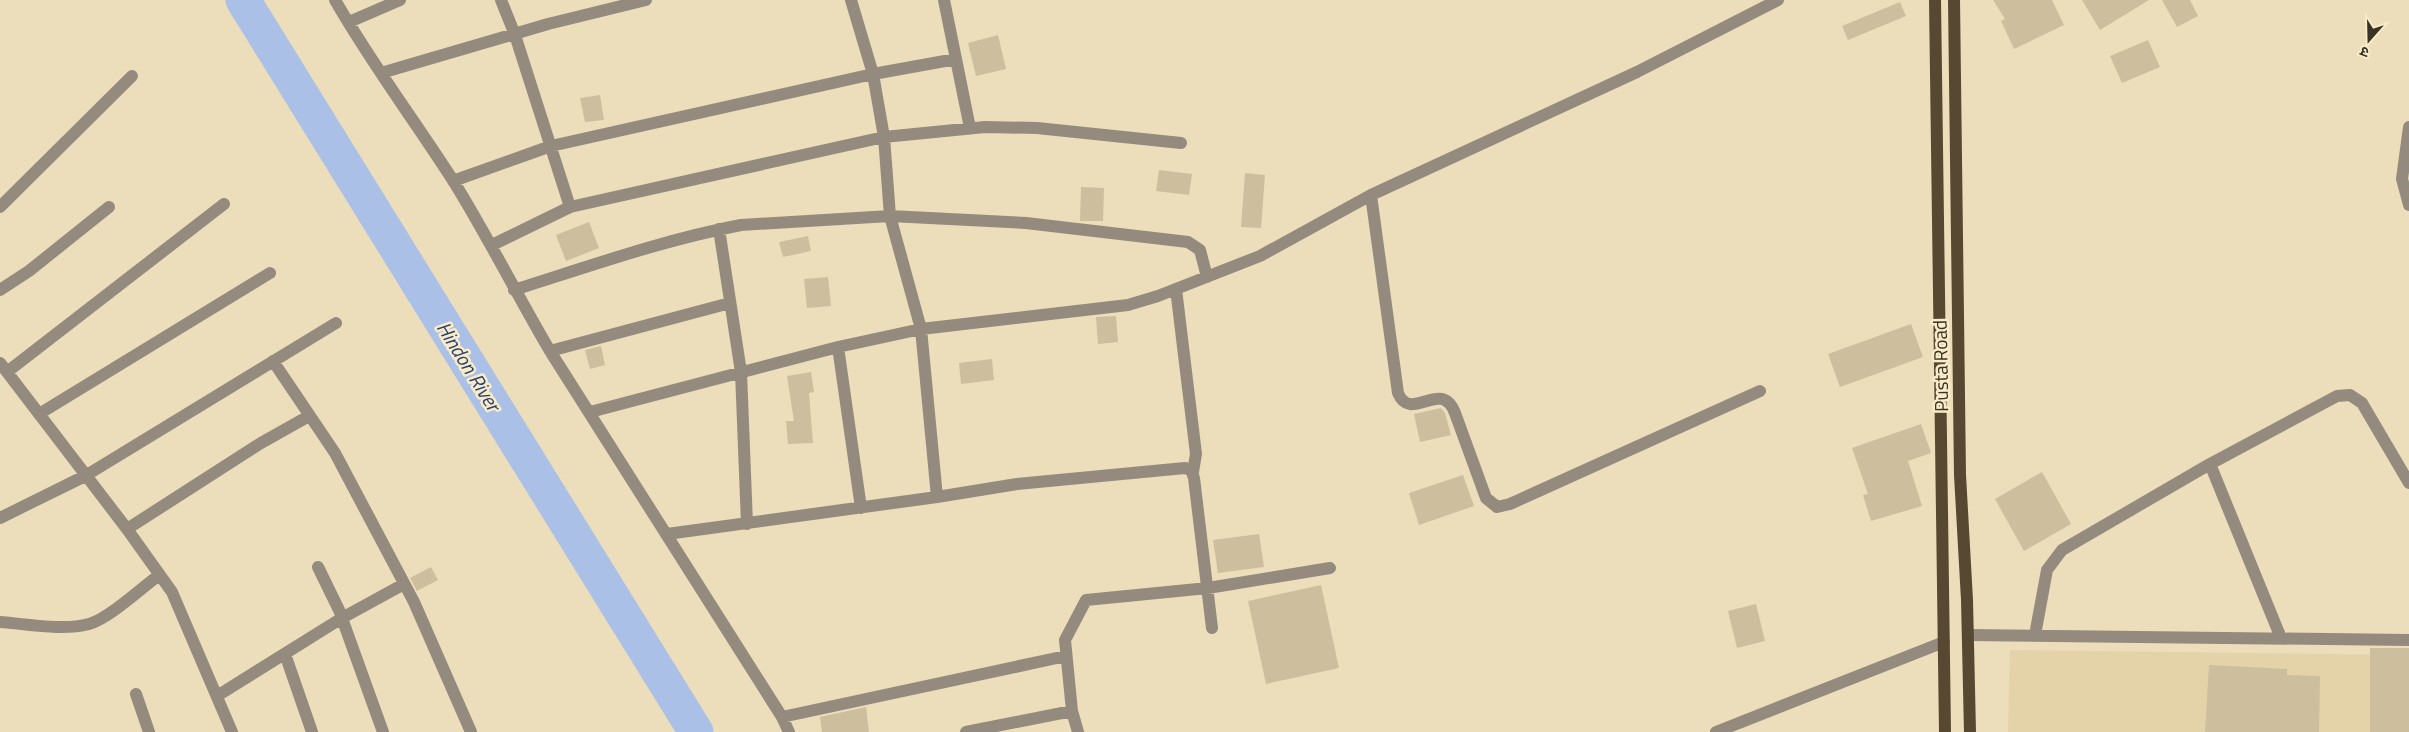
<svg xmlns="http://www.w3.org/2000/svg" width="2409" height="732" viewBox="0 0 2409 732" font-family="'Titillium Web','Noto Sans Devanagari',sans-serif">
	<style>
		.built { fill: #e4d2a9 }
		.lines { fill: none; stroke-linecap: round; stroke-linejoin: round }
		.river { stroke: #aac0e6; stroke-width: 35 }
		.building { fill: #cdbe9d }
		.minor { stroke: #948b7e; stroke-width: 12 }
		.major { stroke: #574831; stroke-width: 12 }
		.labels { text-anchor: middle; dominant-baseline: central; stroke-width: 5; stroke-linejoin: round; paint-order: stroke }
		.street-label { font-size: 19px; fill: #383325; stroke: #faebc8 }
		.water-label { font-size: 20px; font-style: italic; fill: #274172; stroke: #faebc8 }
	</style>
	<rect width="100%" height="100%" fill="#ecddbb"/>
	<path class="built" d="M2010,650L2409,655V732H2008Z"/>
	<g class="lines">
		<path class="river" d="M243,0L696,732"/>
	</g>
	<path class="building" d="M1993,0H2052L2064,25L2014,49L2001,21L2005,19Z
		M2082,0H2149L2100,30Z
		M2162,0H2190L2198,16L2177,27Z
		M1900,2L1906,16L1848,40L1842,26Z
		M998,35L1006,69L976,76L968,43Z
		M2148,40L2160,67L2122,83L2110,56Z
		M600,95L604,120L585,122L580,98Z
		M1159,170L1192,174L1189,195L1156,191Z
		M1245,173L1265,175L1261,228L1241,227Z
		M1081,187L1104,188L1103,221H1080Z
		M589,222L599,248L566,261L556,235Z
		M808,236L811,251L783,257L779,242Z
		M828,277L831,306L807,308L804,279Z
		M1116,316L1118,342L1098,344L1096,317Z
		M1911,324L1923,357L1840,387L1828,354Z
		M601,346L605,365L590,369L585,350Z
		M992,359L994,380L961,384L959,363Z
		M811,372L814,392L809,393L813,443L788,444L786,421H794L787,376Z
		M1441,408L1445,413L1451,435L1420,442L1414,414Z
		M1921,424L1931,453L1908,461L1922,506L1871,521L1863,495L1868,494L1852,448Z
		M2042,472L2071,524L2024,551L1995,499Z
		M1463,475L1474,506L1419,525L1409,493Z
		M1259,534L1264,567L1218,573L1213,540Z
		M431,567L438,580L417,591L410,578Z
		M1321,585L1339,668L1266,684L1248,601Z
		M1756,604L1765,641L1737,648L1728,611Z
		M2370,648H2409V732H2370Z
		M2209,665L2287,669V675L2320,676L2319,732H2205Z
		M866,707L869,732H822L820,717Z"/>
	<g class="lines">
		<path class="minor" d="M335,0C371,63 415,121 454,182C488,237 517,295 550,351L782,717L789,732
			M501,0L515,35L570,207
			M851,0L873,74L884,137L890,216L921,329L937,497
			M944,0L970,128
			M349,22L400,0
			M381,73L548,24L646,0
			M2409,127L2402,179L2409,205
			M453,181L551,146L873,74L956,59
			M1371,195L1398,393C1411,424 1441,377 1455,413L1486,498L1497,507L1510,504L1760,391
			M0,207L132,76
			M719,229L741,372L747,524
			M492,245L570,207L884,137L985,127L1037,128L1181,143
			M1176,289L1196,454L1193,472
			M0,290L29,271L109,207
			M514,290C590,266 663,240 741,225L890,216L1026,223L1188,242L1200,250L1207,277
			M838,347L861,508
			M550,351L730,303
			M273,361L335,453L414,602L471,732
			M0,363L127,529L172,592L232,732
			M7,372L224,204
			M590,412L838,347L921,329L1128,305L1158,296L1260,256L1371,195L1637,72L1778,0
			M39,414L270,273
			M2210,464L2281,638
			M0,518L85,476L336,323
			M127,529L261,443L309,416
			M667,534L937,497L1017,484L1185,468L1191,470L1194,478L1212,628
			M318,567L339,610L383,732
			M0,622C28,624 62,631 89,624C108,619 142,588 159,575
			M1968,635L2409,640
			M2035,635L2047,570L2062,550L2210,464L2337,396L2350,395L2362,403L2409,483
			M285,654L312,732
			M136,694L149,732
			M217,696L342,618L404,584
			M1072,711L1065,640L1086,600L1208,588L1330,568
			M782,717L1066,656
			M966,732L1072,711L1078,732
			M1716,732L1944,642"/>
		<path class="major" d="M1935,0L1945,732
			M1954,0L1960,475L1967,600L1970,732"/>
	</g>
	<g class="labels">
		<g class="street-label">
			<text transform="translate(1940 366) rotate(-91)">Pusta Road</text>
		</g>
		<g class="water-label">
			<text transform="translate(469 366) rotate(58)">Hindon River</text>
		</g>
	</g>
	<g transform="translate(2369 40) rotate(200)" stroke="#faebc8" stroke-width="4" paint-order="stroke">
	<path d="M0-4L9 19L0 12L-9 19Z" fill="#383325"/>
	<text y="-8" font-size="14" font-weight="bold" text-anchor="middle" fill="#383325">उ</text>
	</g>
</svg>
